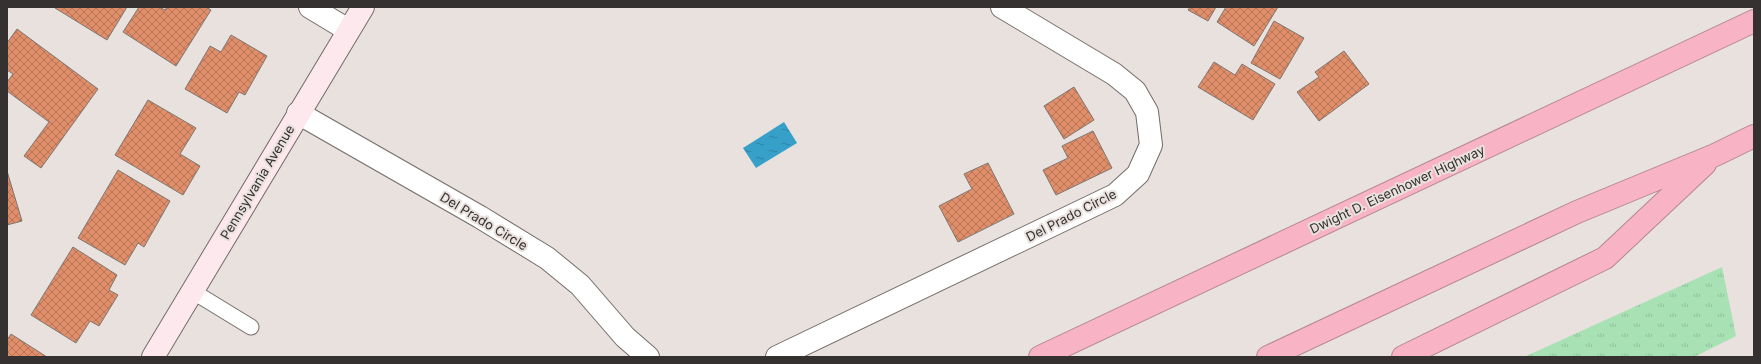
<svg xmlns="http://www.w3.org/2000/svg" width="1761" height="364" viewBox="0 0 1761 364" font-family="Inter,sans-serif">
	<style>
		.grass { fill: url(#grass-tufts) }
		.water { fill: url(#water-ripples) }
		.building { fill: url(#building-cross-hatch); stroke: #7d7673 }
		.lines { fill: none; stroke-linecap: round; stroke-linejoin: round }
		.lane-casing { stroke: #736c69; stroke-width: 17 }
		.street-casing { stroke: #736c69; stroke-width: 24 }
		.secondary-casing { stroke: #736c69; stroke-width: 24 }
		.highway-casing { stroke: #b38690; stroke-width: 24 }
		.lane { stroke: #fff; stroke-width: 15 }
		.street { stroke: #fff; stroke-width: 22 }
		.secondary { stroke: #fde8ed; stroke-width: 22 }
		.highway { stroke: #f8b3c4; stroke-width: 22 }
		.labels { text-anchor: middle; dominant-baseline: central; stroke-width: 4; stroke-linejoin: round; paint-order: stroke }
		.street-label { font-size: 13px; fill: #343130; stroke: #e9e1de }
	</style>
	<defs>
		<pattern id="grass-tufts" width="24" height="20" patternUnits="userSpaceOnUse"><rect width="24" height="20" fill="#a8e1b4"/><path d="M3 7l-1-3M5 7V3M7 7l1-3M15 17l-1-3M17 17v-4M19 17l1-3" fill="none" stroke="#91c29b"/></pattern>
		<pattern id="water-ripples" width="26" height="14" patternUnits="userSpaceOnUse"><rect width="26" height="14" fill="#36a0c9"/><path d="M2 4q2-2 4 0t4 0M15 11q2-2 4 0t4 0" fill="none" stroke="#2e83a4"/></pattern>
		<pattern id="building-cross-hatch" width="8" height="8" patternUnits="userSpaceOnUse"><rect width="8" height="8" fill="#df8e69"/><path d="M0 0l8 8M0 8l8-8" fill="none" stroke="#b67557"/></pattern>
	</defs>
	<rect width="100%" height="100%" fill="#e9e1de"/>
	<path class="grass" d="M1722,267L1736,336L1694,357H1524Z"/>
	<path class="water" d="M784,122L797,143L756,168L743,148Z"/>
	<path class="building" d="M56,7H127L107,40L55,8Z
		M139,7H160L165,10L167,7H206L211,10L176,66L123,32Z
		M1190,7H1216L1208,21L1188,10Z
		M1226,7H1278L1254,46L1217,22Z
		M1274,21L1304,38L1280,79L1251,63Z
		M17,29L98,89L41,168L24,156L49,122L7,91V82L13,74L7,70V43Z
		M231,35L267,56L245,95L239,92L227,113L185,89L210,46L221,52Z
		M1344,51L1369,84L1319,121L1297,92L1319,77L1315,72Z
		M1214,62L1235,75L1242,64L1275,84L1253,120L1198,87Z
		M1074,87L1094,120L1064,139L1044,106Z
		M148,100L196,128L180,154L200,166L183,195L115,155Z
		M1093,131L1112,168L1056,195L1043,170L1068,158L1062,146Z
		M988,163L1014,214L958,242L939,206L972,189L964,174Z
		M118,170L170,201L144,247L138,243L125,265L78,238Z
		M7,171L22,221L7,225Z
		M73,247L117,275L109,290L118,295L99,326L90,321L76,343L31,315Z
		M11,334L47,357H7V340Z"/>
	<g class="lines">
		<g class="lane-casing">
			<path id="lane" d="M192,291L251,327"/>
		</g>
		<g class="street-casing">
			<path id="street" d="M310,7L348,30
				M298,113L480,217L547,258L580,285L625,337L648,357
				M777,357L1115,195L1138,174L1151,145L1147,112L1135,91L1114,74L1002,7"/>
		</g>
		<g class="secondary-casing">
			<path id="secondary" d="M153,357L363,7"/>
		</g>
		<g class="highway-casing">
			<path id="highway" d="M1040,357L1754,21
				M1268,357L1577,212L1715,155L1754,136
				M1403,357L1605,258L1705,164"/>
		</g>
		<use href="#lane" class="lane"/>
		<use href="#street" class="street"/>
		<use href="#secondary" class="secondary"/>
		<use href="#highway" class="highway"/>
	</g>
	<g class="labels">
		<g class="street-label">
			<text transform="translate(257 182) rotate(-59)">Pennsylvania Avenue</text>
			<text transform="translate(1397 189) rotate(-25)">Dwight D. Eisenhower Highway</text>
			<text transform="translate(1071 215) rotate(-27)">Del Prado Circle</text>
			<text transform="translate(484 221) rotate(31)">Del Prado Circle</text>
		</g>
	</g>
	<rect width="1761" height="364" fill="none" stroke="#343130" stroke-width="16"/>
</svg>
